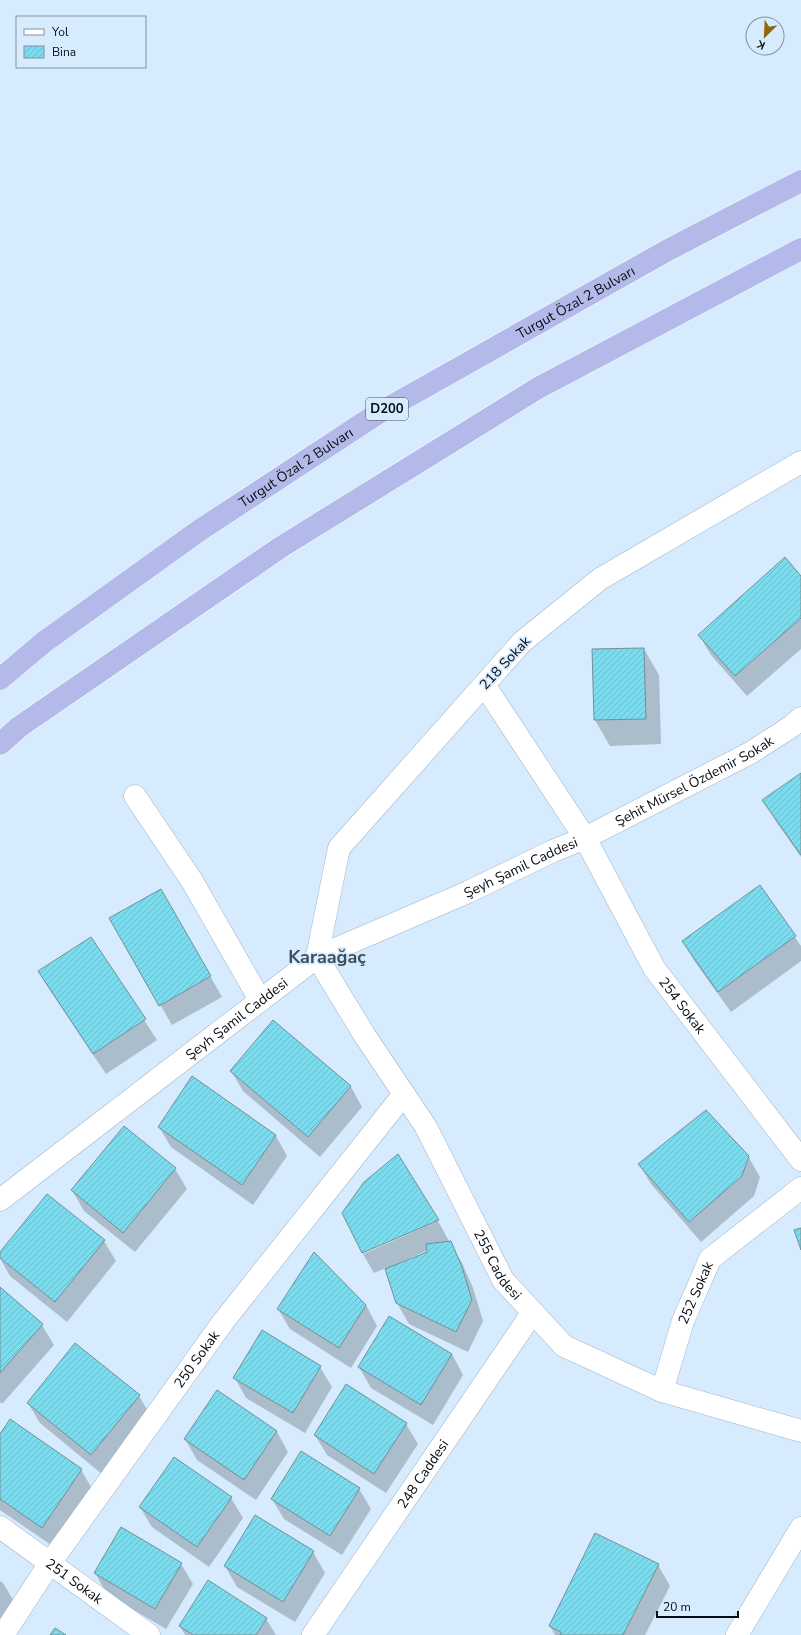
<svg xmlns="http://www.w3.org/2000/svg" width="801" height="1635" viewBox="0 0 801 1635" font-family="'Nunito Sans',sans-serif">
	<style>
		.shadow { fill: #0003; fill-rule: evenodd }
		.building { fill: url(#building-hatch); stroke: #739096 }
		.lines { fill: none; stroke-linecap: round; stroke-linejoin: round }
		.minor-casing { stroke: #a0b4c6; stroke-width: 23 }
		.highway-casing { stroke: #fff; stroke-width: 23 }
		.minor { stroke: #fff; stroke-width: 22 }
		.highway { stroke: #b3baea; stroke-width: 22 }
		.labels { text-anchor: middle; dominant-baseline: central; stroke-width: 3.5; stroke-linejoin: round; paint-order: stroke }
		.shield { fill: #d6ebfe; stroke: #444f59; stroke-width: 1 }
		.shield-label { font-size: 13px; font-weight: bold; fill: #060c12 }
		.street-label { font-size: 14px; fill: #060c12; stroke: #d6ebfe }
		.district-label { font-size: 18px; font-weight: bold; fill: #3c4d5d; stroke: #d6ebfe }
	</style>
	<defs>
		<pattern id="building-hatch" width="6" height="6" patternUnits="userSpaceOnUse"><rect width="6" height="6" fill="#7ddbee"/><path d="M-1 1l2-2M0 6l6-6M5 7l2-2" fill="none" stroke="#6bbbcb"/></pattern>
	</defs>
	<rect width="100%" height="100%" fill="#d6ebfe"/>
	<path class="shadow" d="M801,577V649L747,696L711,655L699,635Z
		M644,649L659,675L661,744L610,746L595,720Z
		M801,774V857L775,820L764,800Z
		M760,887L801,946V961L731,1012L695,962L683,942Z
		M161,890L222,997L172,1025L111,919Z
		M91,938L157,1040L106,1074L51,992L39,972Z
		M273,1021L351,1087L362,1107L320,1157L243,1091L231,1071Z
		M193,1078L276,1136L287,1156L253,1205L171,1147L159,1127Z
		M124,1127L175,1169L187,1189L135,1252L84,1211L72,1190Z
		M748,1156L760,1177L754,1196L701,1242L651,1184L639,1164Z
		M438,1221L449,1241L445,1242H450L462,1263L473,1288L483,1321L468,1352L409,1324L397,1303L386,1268L374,1273L363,1254ZM428,1250V1253L399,1264V1263Z
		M104,1241L116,1261L67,1322L10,1276L0,1258V1254Z
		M0,1288L42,1325L54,1345L2,1404L0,1402Z
		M366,1305L377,1326L351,1368L290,1329L278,1309Z
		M75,1344L139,1396L151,1416L103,1475L40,1423L28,1403Z
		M452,1354L463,1375L433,1425L371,1388L359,1367Z
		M320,1367L332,1387L305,1433L246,1398L235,1378Z
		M218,1391L277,1432L288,1452L256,1500L197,1460L185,1439Z
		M11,1421L81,1470L93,1490L54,1547L0,1510V1436Z
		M406,1424L418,1444L386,1493L327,1455L315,1435Z
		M359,1489L371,1509L342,1555L284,1519L272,1499Z
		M231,1498L243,1518L209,1567L152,1527L140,1507Z
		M313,1552L325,1573L295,1622L237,1587L225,1566Z
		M181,1564L193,1584L166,1629L107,1594L95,1573Z
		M658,1565L670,1586L645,1635H555L550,1626Z
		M0,1581L3,1583L15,1603L0,1626Z
		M266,1619L276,1635H185L180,1626Z"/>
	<path class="building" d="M785,557L801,576V618L735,676L698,635Z
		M644,648L646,719L594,720L592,649Z
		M801,773V855L762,800Z
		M760,885L796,936L718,992L682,941Z
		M161,889L211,976L159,1006L109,918Z
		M91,937L146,1019L93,1054L38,971Z
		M273,1020L351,1086L308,1137L230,1071Z
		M192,1076L276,1135L242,1185L158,1127Z
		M706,1110L749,1156L742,1176L689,1222L638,1164Z
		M124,1126L176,1168L123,1233L71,1190Z
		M398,1154L439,1220L362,1253L342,1213L364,1182Z
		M47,1194L105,1240L55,1302L0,1258V1252Z
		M801,1228V1250L794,1230Z
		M451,1241L462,1267L472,1300L456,1332L396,1303L385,1269L427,1252L426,1244Z
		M314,1252L366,1305L339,1348L277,1309Z
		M0,1287L43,1324L0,1373Z
		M389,1316L452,1354L421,1405L358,1367Z
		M262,1330L321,1366L293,1413L233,1378Z
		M75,1343L140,1395L91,1455L27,1403Z
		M346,1384L407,1423L374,1474L314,1435Z
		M217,1390L277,1431L244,1480L184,1439Z
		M10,1419L82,1469L42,1528L0,1499V1434Z
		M301,1451L360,1488L330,1536L271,1499Z
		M174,1457L232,1497L197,1547L139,1507Z
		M255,1515L314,1551L283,1602L224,1566Z
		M121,1527L182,1563L155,1609L94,1573Z
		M595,1533L659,1564L623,1635H560L561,1632L549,1626Z
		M208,1580L267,1618L256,1635H193L179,1626Z
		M55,1628L66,1635H50Z"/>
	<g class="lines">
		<g class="minor-casing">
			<g id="minor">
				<path id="s1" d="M801,462L600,579L522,642L339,848L317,957L365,1036L426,1127L503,1280L564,1346L662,1391L801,1431"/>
				<path id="s2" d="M485,686L585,838L654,968L801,1160"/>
				<path d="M135,796L192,881L260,1000"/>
				<path id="s3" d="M0,1200L317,957L468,892L553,851L585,838L752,752L792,726L801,718"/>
				<path id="s4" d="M662,1391L683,1321L710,1259L801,1188"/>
				<path id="s5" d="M0,1527L149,1635"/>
				<path id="s6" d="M3,1635L50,1563L223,1322L404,1094"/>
				<path id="s7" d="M313,1635L533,1312"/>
				<path d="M737,1635L801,1528"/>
			</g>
		</g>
		<g class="highway-casing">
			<g id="highway">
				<path id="s8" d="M0,679L44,642L200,530L377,414L668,250L801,181"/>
				<path d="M0,744L19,727L281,547L538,388L801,249"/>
			</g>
		</g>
		<use href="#minor" class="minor"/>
		<use href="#highway" class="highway"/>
	</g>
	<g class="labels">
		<rect class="shield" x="366" y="398" width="42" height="22" rx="3"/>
		<g class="shield-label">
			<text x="387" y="409">D200</text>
		</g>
		<g class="street-label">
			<text stroke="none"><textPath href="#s8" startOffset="689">Turgut Özal 2 Bulvarı</textPath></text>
			<text stroke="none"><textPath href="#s8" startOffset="364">Turgut Özal 2 Bulvarı</textPath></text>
			<text transform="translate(505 663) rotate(-47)">218 Sokak</text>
			<text stroke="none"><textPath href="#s3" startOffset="816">Şehit Mürsel Özdemir Sokak</textPath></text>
			<text stroke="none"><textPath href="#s3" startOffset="622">Şeyh Şamil Caddesi</textPath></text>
			<text stroke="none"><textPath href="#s2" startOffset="376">254 Sokak</textPath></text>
			<text stroke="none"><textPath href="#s3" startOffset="298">Şeyh Şamil Caddesi</textPath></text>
			<text stroke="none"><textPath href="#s1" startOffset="1077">255 Caddesi</textPath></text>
			<text stroke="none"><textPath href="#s4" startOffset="104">252 Sokak</textPath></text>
			<text stroke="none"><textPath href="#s6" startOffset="337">250 Sokak</textPath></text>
			<text stroke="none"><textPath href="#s7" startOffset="195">248 Caddesi</textPath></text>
			<text stroke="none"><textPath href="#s5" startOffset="92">251 Sokak</textPath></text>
		</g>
		<g class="district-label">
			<text x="327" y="957">Karaağaç</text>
		</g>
	</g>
	<rect x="16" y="16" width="130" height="52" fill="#d6ebfe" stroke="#8392a0"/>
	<rect x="24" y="29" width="20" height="6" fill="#ffffff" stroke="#8392a0"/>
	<text x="52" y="36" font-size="12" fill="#060c12">Yol</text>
	<rect x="24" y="46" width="20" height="12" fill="url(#building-hatch)" stroke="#8392a0"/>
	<text x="52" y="56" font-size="12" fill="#060c12">Bina</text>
	<g transform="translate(765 36) rotate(204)"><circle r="19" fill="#d6ebfe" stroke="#8392a0"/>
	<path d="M0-3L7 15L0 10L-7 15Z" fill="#916810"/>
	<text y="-6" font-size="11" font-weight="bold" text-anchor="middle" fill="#060c12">K</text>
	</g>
	<path d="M657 1611v6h81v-6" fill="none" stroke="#060c12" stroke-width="2"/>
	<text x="663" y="1611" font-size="12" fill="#060c12" stroke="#d6ebfe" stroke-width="3" paint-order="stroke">20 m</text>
</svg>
